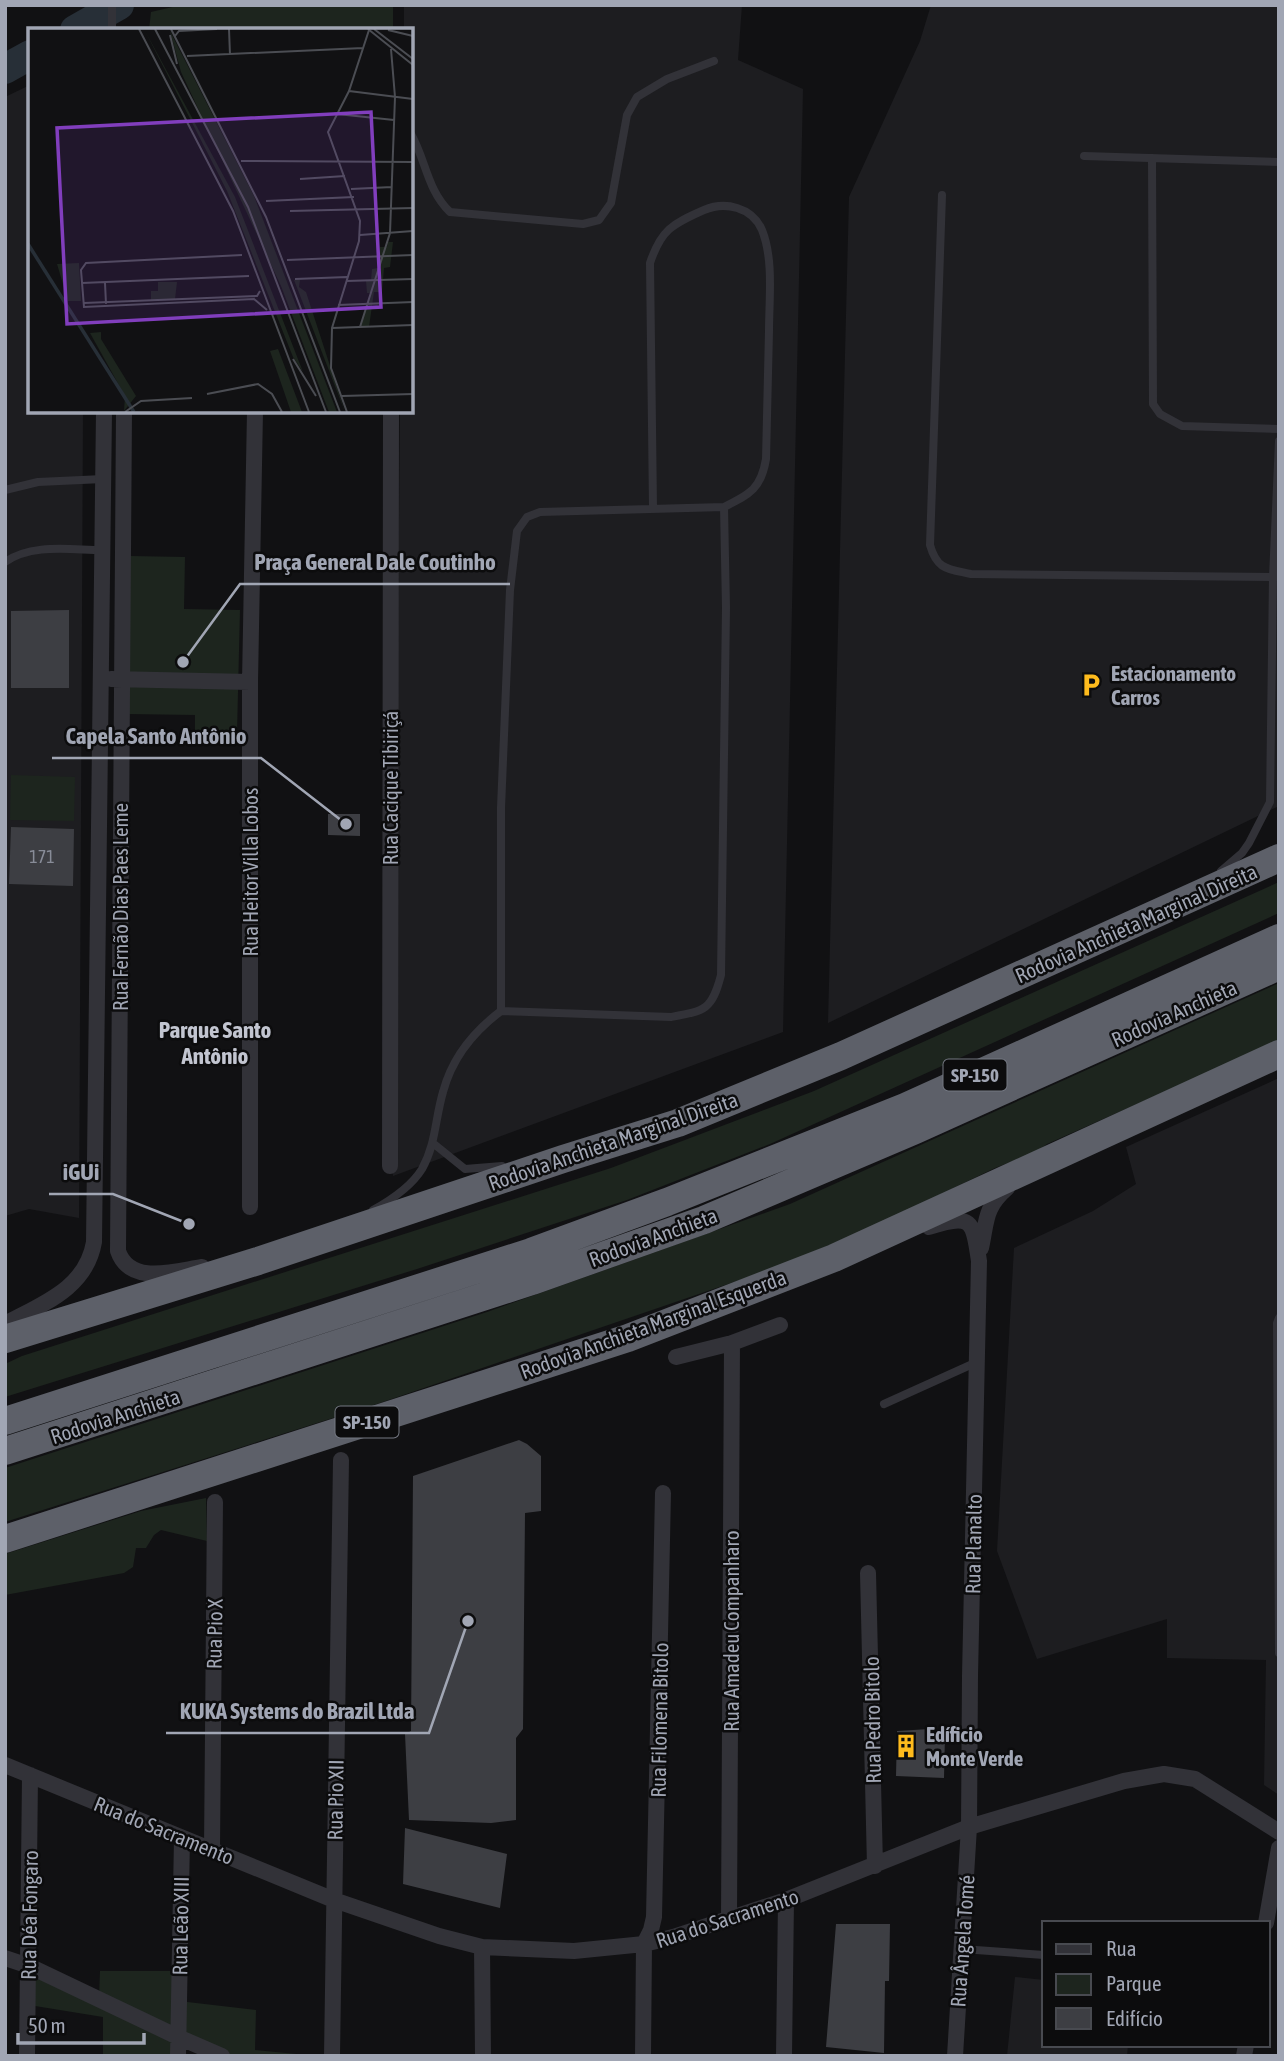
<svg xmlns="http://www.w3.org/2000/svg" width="1284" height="2061" viewBox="0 0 1284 2061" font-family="'Asap Condensed',sans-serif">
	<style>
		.built { fill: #1d1d20 }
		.green { fill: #1d251e }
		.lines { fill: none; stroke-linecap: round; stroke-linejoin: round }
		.river { stroke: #272f37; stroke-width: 30 }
		.building { fill: #3d3e43 }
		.lane { stroke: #323238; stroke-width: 8 }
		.street { stroke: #323238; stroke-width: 16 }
		.highway { stroke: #5d6069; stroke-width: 28 }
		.labels { text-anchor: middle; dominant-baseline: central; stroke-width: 5; stroke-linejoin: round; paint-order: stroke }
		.number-label { font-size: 18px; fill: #888c98 }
		.shield { fill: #0c0c0d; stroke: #747882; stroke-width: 2 }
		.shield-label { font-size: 19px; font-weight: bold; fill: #a1a6b4 }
		.poi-label { font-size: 21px; font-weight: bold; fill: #a1a6b4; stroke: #0c0c0d; text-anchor: start }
		.street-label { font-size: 21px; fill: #a1a6b4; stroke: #0c0c0d }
		.neighbourhood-label { font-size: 23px; font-weight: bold; fill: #c2c5d0; stroke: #0c0c0d }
		.inset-river { fill: none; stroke: #272f37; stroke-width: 3.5 }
		.inset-road { fill: none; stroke: #4b4d53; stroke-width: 2 }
		.view { fill: #813ebd; fill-opacity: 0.15; stroke: #813ebd; stroke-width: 3.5 }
		.inset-edge { fill: none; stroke: #a1a6b4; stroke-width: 3.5 }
		.leader { fill: none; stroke: #a1a6b4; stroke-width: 2.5 }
		.callout-dot { fill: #a1a6b4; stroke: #0c0c0d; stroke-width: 2.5 }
		.callout-label { font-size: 23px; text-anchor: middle; font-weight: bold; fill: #a1a6b4; stroke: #0c0c0d; stroke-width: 5; stroke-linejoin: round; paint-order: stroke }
	</style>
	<rect width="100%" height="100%" fill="#111113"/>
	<path class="built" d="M404,5H742L738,60L803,89L783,1032L393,1176L400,411H411V30H404Z
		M931,5H1279V806L828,1023L849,197L920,41Z
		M30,85V411H83L79,1218L29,1209L5,1216V97Z
		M1279,1078V1795L1264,1785L1266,1660L1167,1658V1619L1037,1659L997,1551L1014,1248L1093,1211L1136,1184L1126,1147Z
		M1015,1977L1044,1980V2045H1128L1127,2056H1007Z"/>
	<path class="green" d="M181,5H393V30H149L151,12Z
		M130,556L185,557L184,609L240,610L237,733L195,732V715L127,714Z
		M11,775L75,777L74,821L10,820Z
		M1279,882V913L770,1144L627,1200L417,1269L5,1397V1364L22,1356L611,1168L814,1091Z
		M1279,983V1041L1047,1144L1036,1152L995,1168L881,1223L775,1268L377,1404L5,1522V1468L487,1312L790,1204Z
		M206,1498L207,1541L161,1530L154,1535L146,1548H136L133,1567L124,1573L5,1595V1554L141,1511Z
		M30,1968L177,2038L176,2056H103V2017L29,2005Z
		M100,1971H178L177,2036L99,1997Z
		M179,2001L256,2010L255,2050L317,2056H228L178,2037Z"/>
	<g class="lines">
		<path class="river" d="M75,30L119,5
			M5,69L30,55"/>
	</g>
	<path class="building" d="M69,610V688H11V611Z
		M328,814H360V836L328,835Z
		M11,827L74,829L73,886L9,884Z
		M519,1440L527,1444L541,1456V1511L525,1513L523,1729L516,1738V1820L491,1823L409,1820L405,1734L411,1731L413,1476Z
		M929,1729L945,1734L944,1778L896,1776L897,1731Z
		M405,1828L507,1854L500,1908L403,1884Z
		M836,1924H890L889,1981H885L884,2053L826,2047Z"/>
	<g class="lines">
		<path class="lane" d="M112,5V30
			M411,134C426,160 427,190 450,212L583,224L599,220L611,203L627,115L637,97L667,79L714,61
			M1084,156L1279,162
			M1152,158L1153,404L1160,414L1182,426L1279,429
			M942,195L930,545C937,570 948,569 971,574L1279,577
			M5,490L38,482L103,479
			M5,562C32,543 71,550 102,550
			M1221,871L1242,853L1249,843L1270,802L1273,577L1279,441
			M501,1011V808L510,590L517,531L527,517L540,512L724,507C750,494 761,489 766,459C767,416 768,374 769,331C769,299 774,260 762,230C752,207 725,201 704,210C672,224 661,230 650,263L653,508
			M434,1144L465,1169L502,1166
			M373,1210C391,1200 411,1187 422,1169C436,1144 435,1119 443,1092C452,1058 473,1032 501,1011L671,1017C705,1011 712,1010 721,975L726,608L724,507
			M1279,1318L1277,1323L1279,1653
			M884,1404L977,1362
			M962,1949L1044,1955"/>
		<path class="street" d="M124,411L118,1251C130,1286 175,1271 202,1267
			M111,679L250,682
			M390,1166L391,411
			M250,1207V682L255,411
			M929,1227C972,1213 973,1220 979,1261L970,1676L969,1827L955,2056
			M981,1248C987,1221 984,1208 1007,1188
			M5,1324C42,1304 86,1289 94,1242L104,411
			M676,1357L732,1343L780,1325
			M868,1573L875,1866
			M5,1765L334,1900L439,1936L482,1947L574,1951L644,1944L673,1937L786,1900L969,1827L1124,1781L1164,1774L1195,1779L1279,1832
			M212,1849L215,1502
			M729,1919L732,1343
			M1266,1923L1279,1848
			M482,1947L483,2056
			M5,1958L29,1966L178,2037L222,2056
			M27,2056L30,1775
			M178,2056L182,1838
			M332,2056L341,1460
			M643,2056L644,1944L651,1930L654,1917L663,1493
			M784,2056L786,1900
			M1244,2056L1246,2045"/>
		<path class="highway" d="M5,1339L258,1261L563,1159L678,1123L841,1056L1279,858
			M5,1421L531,1252L667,1202L905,1107L1279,938
			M5,1451L532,1281L704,1220L915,1130L1279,966
			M5,1539L628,1338L834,1258L1279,1054"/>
	</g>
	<defs>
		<g id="parking-bare" transform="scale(1.89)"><path d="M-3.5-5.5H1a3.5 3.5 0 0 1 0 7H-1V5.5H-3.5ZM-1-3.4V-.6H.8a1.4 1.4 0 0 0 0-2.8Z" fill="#febb1d" stroke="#0c0c0d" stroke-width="2.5" paint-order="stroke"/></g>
		<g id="building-bare" transform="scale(1.89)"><path d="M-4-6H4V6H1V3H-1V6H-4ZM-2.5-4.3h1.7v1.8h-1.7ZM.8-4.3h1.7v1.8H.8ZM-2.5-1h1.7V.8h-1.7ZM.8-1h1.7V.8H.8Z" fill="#febb1d" stroke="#0c0c0d" stroke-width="2.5" paint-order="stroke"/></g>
	</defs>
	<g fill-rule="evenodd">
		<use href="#parking-bare" x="1091" y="685"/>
		<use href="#building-bare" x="906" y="1746"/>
	</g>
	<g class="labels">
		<g class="number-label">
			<text x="42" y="856">171</text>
		</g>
		<g class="shield">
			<rect x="943.5" y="1059.5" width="63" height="31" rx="5"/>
			<rect x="335.5" y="1406.5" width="63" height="31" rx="5"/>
		</g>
		<g class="shield-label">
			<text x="975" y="1075">SP-150</text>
			<text x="367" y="1422">SP-150</text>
		</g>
		<g class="poi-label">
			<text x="1111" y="673">Estacionamento<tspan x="1111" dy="24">Carros</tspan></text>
			<text x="926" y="1734">Edíficio<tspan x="926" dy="24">Monte Verde</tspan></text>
		</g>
		<g class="street-label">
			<text transform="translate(390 788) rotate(-90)">Rua Cacique Tibiriçá</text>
			<text transform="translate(250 872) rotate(-90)">Rua Heitor Villa Lobos</text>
			<text transform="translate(120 907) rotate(-90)">Rua Fernão Dias Paes Leme</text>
			<text transform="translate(1136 923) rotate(-24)">Rodovia Anchieta Marginal Direita</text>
			<text transform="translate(1174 1013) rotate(-24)">Rodovia Anchieta</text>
			<text transform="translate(613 1141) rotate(-19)">Rodovia Anchieta Marginal Direita</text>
			<text transform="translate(653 1237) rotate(-20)">Rodovia Anchieta</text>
			<text transform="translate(653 1324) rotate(-20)">Rodovia Anchieta Marginal Esquerda</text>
			<text transform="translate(115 1416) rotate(-18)">Rodovia Anchieta</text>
			<text transform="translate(973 1544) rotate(-89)">Rua Planalto</text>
			<text transform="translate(731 1631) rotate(-90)">Rua Amadeu Companharo</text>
			<text transform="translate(214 1634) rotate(-89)">Rua Pio X</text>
			<text transform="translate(659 1720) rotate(-89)">Rua Filomena Bitolo</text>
			<text transform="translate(872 1720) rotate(-91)">Rua Pedro Bitolo</text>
			<text transform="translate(335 1800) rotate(-89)">Rua Pio XII</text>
			<text transform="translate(164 1830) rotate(22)">Rua do Sacramento</text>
			<text transform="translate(29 1915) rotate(-89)">Rua Déa Fongaro</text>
			<text transform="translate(727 1918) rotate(-18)">Rua do Sacramento</text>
			<text transform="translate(180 1926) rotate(-89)">Rua Leão XIII</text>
			<text transform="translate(962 1941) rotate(-86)">Rua Ângela Tomé</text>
		</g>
		<g class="neighbourhood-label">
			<text x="215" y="1030">Parque Santo<tspan x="215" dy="26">Antônio</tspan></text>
		</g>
	</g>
	<g transform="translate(28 28)">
		<rect width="385" height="385" fill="#111113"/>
		<path d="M116,1L207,169L275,344L265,329L199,163ZM142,3L226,168L309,384H301L253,258L153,44ZM360,214H365L362,239L356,240L354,264H346L341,299H332L343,265H339L338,253L343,252L344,241L350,240L352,219H359ZM51,235L53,273H40L29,236ZM266,252H272L271,259L278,264L317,384ZM130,254H149L147,271L123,272V263H130ZM73,304V311L108,368L96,383L97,368L62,305ZM250,321L274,384H263L242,323Z" fill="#1d251e"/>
		<path class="inset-river" d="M0,216L106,384"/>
		<path class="inset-road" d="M111,1L205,183L281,384M127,1L220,179L298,384M143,1L238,189L312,384M201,1L202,27M340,1L385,37M346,1L385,31M360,2L385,8M142,7L149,36M147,8L151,3L189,1M159,28L335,20M321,63L385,71M309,86L366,92M213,133L385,134M272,151L317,148M323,161L364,159M238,173L326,169M262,183L385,180M332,207L385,203M214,227L58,235L53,242L56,279L226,271L239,282M259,232L385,227M267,251L319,249M318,253L385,251M54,255L221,248M77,255L78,276M56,275L229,268L232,263M310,277L385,274M332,299L362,205L367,69L363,21M304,300L385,297M265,331L288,368M179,366L230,356L244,366L254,384M314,368L385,366M97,384L113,373L164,370M319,384L303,340L304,300L331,213L332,193L300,104L321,63L341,2"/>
		<path class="view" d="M343,84L353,279L39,296L29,100Z"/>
		<rect width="385" height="385" class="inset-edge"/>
	</g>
	<path class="leader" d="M183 662L240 584H510M346 824L261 758H52M189 1224L113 1194H49M468 1621L429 1733H166"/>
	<g class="callout-dot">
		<circle cx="183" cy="662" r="7"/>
		<circle cx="346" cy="824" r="7"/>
		<circle cx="189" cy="1224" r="7"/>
		<circle cx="468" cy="1621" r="7"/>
	</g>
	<g class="callout-label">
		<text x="375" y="570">Praça General Dale Coutinho</text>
		<text x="156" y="744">Capela Santo Antônio</text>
		<text x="81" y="1180">iGUi</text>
		<text x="297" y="1719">KUKA Systems do Brazil Ltda</text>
	</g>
	<rect width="1284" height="2061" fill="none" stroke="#a1a6b4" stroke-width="14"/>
	<rect x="1042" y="1921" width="228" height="126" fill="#0c0c0d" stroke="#484a50" stroke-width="2"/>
	<rect x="1056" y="1944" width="35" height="10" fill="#323238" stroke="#484a50" stroke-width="2"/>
	<text x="1106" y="1956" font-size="21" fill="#a1a6b4">Rua</text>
	<rect x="1056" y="1974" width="35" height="21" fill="#1d251e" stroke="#484a50" stroke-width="2"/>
	<text x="1106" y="1991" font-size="21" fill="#a1a6b4">Parque</text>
	<rect x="1056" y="2008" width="35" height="21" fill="#3d3e43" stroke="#484a50" stroke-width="2"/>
	<text x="1106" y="2026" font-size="21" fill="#a1a6b4">Edifício</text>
	<path d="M18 2033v10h126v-10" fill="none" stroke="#a1a6b4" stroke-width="3.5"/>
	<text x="28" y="2033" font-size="21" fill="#a1a6b4" stroke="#0c0c0d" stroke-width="5" paint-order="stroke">50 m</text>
</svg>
